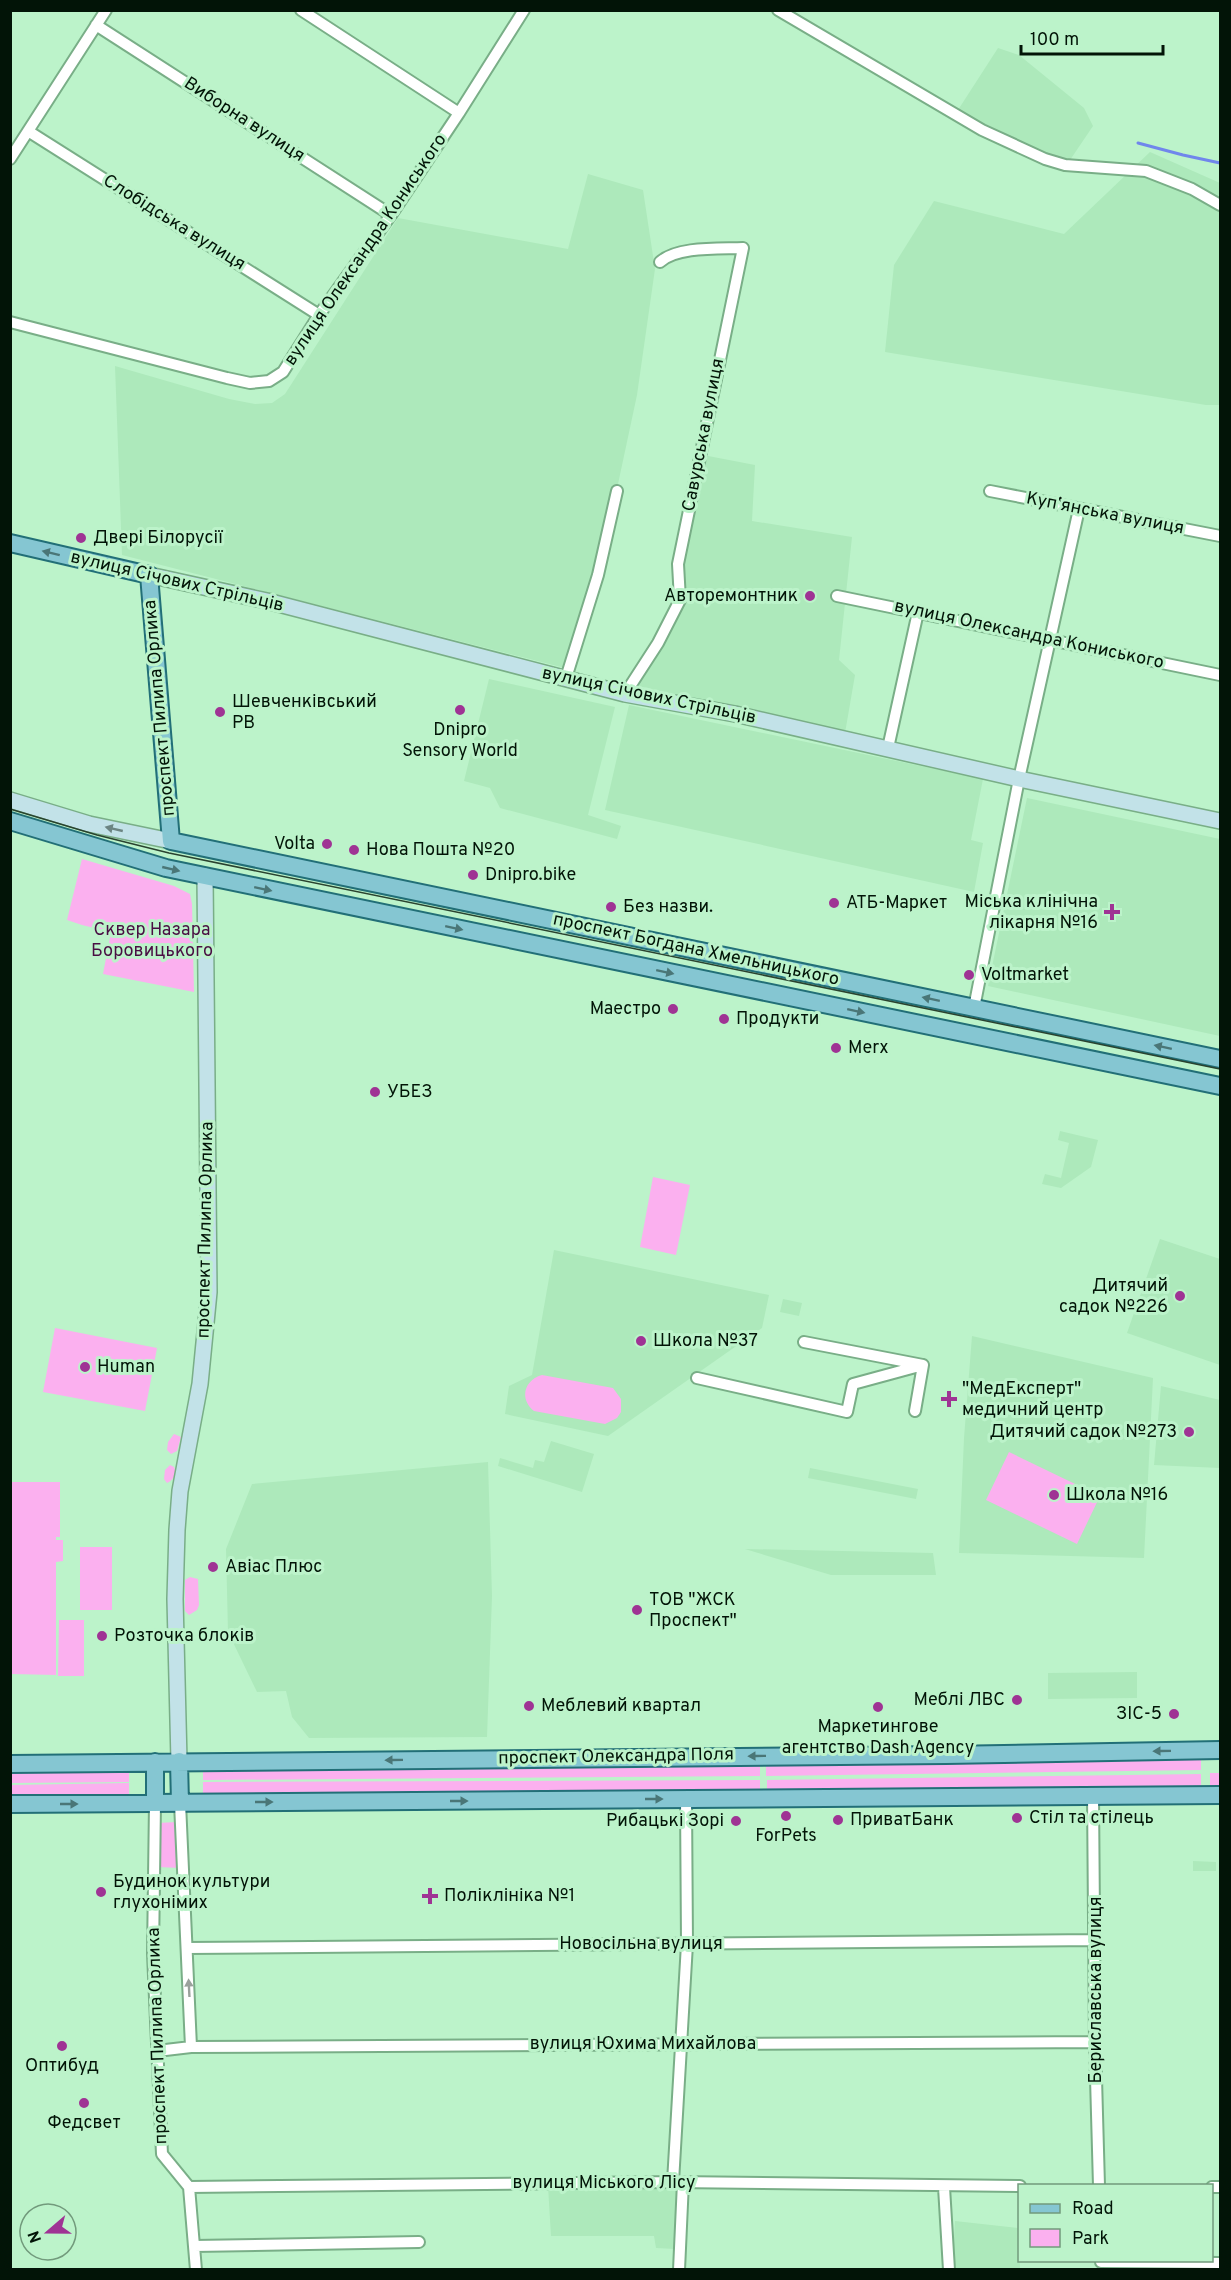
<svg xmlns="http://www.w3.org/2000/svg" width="1231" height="2280" viewBox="0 0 1231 2280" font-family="Overpass,sans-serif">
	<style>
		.built { fill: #ade9bb }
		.green { fill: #fbb0ef }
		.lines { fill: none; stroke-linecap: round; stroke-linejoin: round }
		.stream { stroke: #7086ec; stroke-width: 3 }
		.street-casing { stroke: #79ae87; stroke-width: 14 }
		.secondary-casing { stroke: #79ae87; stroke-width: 18 }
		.primary-casing { stroke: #226f77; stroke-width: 20 }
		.street { stroke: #fff; stroke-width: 10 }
		.secondary { stroke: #c2e2e8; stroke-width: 15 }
		.primary { stroke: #85c6d2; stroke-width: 16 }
		.tram { stroke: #29422f; stroke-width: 1.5 }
		.oneway { fill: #4a7677 }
		.oneway2 { fill: #6c8583 }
		.oneway3 { fill: #9aa19c }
		.poi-dot { fill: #9f3394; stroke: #bcf3ca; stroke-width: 2 }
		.labels { text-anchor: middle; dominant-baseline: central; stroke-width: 6; stroke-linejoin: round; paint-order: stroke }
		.street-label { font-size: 18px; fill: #021407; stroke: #bcf3ca }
		.poi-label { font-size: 18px; fill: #021407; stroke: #bcf3ca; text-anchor: start }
		.park-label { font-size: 18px; fill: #490e43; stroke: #bcf3ca }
	</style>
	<rect width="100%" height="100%" fill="#bcf3ca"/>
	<path class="built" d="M998,48L1019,55L1084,108L1093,126L1068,163L989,130L958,110Z
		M1150,152L1220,183V405H1206L885,352L894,265L934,201L1064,234Z
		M588,174L643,190L655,269L637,395L605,545L565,668L122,555L115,366L229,399L255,404L272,403L285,394L398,218L568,249Z
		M703,455L755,465L752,521L852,537L839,660L855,675L845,733L638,686L684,601L680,564Z
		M489,679L615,707L588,815L621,826L617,839L500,808L490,788L464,781Z
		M629,705L983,779L971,840L983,843L974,892L605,810Z
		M1027,798L1220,839V1036L988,986Z
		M1060,1131L1098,1140L1091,1167L1061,1188L1042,1184L1045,1174L1061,1178L1069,1143L1058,1140Z
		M1160,1239L1220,1259V1365L1127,1333Z
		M554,1250L769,1295L762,1328L608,1436L505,1414L509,1386L532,1375Z
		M783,1299L802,1303L799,1316L780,1312Z
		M972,1336L1153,1378L1144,1558L959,1553L964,1438Z
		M1161,1386L1220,1400V1468L1154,1465Z
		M551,1441L594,1454L582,1492L498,1466L500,1458L533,1468L535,1460L544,1462Z
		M488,1462L492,1596L487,1737L309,1738L292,1717L286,1691L257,1692L228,1632L226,1549L252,1484Z
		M810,1468L918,1489L916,1499L808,1478Z
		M745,1549L933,1553L936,1575H831Z
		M1137,1672V1698L1048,1699V1673Z
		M1193,1861L1216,1862V1871H1193Z
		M548,2186L677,2187L675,2249L656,2248L654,2236H551Z
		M955,2221L1019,2228L1020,2269L952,2270Z"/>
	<path class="green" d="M82,859L174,886L190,894L192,904L194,992L103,974L111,932L82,925L67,920Z
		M653,1177L690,1185L676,1255L640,1247Z
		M55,1328L157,1348L145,1411L43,1392Z
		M542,1375L613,1388L621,1399V1412L617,1418L605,1424L534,1411C519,1399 524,1380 542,1375Z
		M174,1434L181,1437L177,1451L171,1454L167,1450L168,1442Z
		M1009,1452L1100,1496L1077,1544L986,1500Z
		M170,1465L174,1467C177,1473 174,1480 167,1483L164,1479L165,1470Z
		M11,1482H60V1537H56V1540H63V1561L56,1562V1675L11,1674Z
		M80,1547H112V1610H80Z
		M190,1577L198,1579L199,1605L197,1610L189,1615L185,1611V1580Z
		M59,1620H84V1676H58Z
		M1201,1757V1770L766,1776V1763Z
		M760,1764V1776L203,1780V1767Z
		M129,1770V1782L11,1783L10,1771Z
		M1210,1773H1220V1787H1210Z
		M1201,1774V1787L767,1792V1780Z
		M760,1780V1792L203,1794V1782Z
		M129,1783V1794L11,1796L10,1785Z
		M177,1822L180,1868L158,1867V1823Z"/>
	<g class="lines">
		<path class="stream" d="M1138,143L1183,155L1220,163"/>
		<g class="street-casing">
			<path id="street" d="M301,10L459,113
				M778,10L982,130L1045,159L1065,165L1146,171L1192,189L1220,205
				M96,25L391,215
				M28,131L319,315
				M10,159L106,10
				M10,322L227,378L250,383L269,381L283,372L319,315L391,215L459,113L524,10
				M990,491L1220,536
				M837,596L1220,675
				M566,678L598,575L617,491
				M625,694L658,643L680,600L678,564L743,248C720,249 677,246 660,262
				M888,748L918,612
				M974,1008L1019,779L1079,509
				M697,1378L847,1412L853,1384L923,1365L804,1342
				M915,1411L923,1365
				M1093,1794L1095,2042L1099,2186
				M155,1803L153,1954L162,2154L189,2187
				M180,1803L191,2047
				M187,1948L1095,1940
				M157,2051L191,2047L1095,2042
				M673,2182L687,1944L686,1799
				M189,2187L673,2182L1020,2186
				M189,2187L196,2270
				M944,2187L949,2270
				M1212,2187H1220
				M194,2246L419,2242
				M1101,2262L1220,2263
				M679,2270L683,2182"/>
		</g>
		<g class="secondary-casing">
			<path id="secondary" d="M149,575L267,601L625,694L735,714L1019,779L1220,821
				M10,800L89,824L171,841
				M179,1761L175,1599L177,1530L180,1491L200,1384L209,1292L205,876"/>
		</g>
		<g class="primary-casing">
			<path id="primary" d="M10,543L149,575L171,841L1220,1059
				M10,821L166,868L1220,1086
				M179,1761L180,1803
				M10,1764L946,1755L1220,1750
				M155,1803V1762
				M10,1804C414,1802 817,1796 1220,1795"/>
		</g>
		<use href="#street" class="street"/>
		<use href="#secondary" class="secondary"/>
		<use href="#primary" class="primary"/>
		<path class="tram" d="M10,809L97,835L169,853L1220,1069"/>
	</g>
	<defs><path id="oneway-solid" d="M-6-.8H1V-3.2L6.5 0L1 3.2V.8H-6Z" transform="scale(1.5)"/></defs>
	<g class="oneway">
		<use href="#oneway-solid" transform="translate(51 553) rotate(-166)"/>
		<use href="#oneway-solid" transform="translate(171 869) rotate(13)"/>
		<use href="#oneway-solid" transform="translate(263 889) rotate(12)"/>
		<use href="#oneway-solid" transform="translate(454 928) rotate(12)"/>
		<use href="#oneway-solid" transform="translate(665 972) rotate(12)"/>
		<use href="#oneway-solid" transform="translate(931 999) rotate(-168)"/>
		<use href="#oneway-solid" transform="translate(856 1011) rotate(12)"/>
		<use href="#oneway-solid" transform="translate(1163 1047) rotate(-168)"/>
		<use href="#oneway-solid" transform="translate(1162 1751) rotate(179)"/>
		<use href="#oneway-solid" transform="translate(757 1756) rotate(179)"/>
		<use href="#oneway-solid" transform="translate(394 1760) rotate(179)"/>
		<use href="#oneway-solid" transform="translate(654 1799)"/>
		<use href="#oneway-solid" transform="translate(459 1801)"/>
		<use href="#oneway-solid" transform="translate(264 1802)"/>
		<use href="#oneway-solid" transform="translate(69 1804)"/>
	</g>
	<use class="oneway2" href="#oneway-solid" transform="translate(114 829) rotate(-167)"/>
	<use class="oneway3" href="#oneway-solid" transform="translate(189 1988) rotate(-93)"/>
	<g class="poi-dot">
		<circle cx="81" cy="538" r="6"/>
		<circle cx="810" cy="596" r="6"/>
		<circle cx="460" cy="710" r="6"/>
		<circle cx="220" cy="712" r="6"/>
		<circle cx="327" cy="844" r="6"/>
		<circle cx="354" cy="850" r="6"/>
		<circle cx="473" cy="875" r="6"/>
		<circle cx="834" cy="903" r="6"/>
		<circle cx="611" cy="907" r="6"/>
		<path d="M1109 903h6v6h6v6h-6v6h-6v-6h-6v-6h6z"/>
		<circle cx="969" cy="975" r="6"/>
		<circle cx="673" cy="1009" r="6"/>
		<circle cx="724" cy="1019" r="6"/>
		<circle cx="836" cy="1048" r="6"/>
		<circle cx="375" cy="1092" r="6"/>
		<circle cx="1180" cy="1296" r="6"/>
		<circle cx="641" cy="1341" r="6"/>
		<circle cx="85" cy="1367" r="6"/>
		<path d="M946 1390h6v6h6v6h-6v6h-6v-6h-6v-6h6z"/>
		<circle cx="1189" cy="1432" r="6"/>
		<circle cx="1054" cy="1495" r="6"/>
		<circle cx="213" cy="1567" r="6"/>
		<circle cx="637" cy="1610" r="6"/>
		<circle cx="102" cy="1636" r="6"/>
		<circle cx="1017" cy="1700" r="6"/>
		<circle cx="529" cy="1706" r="6"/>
		<circle cx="878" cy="1707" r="6"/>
		<circle cx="1174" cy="1714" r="6"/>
		<circle cx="786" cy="1816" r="6"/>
		<circle cx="1017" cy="1818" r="6"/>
		<circle cx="838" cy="1820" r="6"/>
		<circle cx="736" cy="1821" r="6"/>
		<circle cx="101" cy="1892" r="6"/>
		<path d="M427 1887h6v6h6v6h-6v6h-6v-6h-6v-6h6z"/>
		<circle cx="62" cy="2046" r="6"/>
		<circle cx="84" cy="2103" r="6"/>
	</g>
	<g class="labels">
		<g class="street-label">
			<text transform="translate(244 120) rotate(33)">Виборна вулиця</text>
			<text transform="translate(174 223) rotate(32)">Слобідська вулиця</text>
			<text transform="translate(366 250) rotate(-56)">вулиця Олександра Кониського</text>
			<text transform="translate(704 435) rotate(-79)">Савурська вулиця</text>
			<text transform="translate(1105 514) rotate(11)">Купʼянська вулиця</text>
			<text transform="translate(177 582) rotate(13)">вулиця Січових Стрільців</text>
			<text transform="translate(1029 635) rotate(12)">вулиця Олександра Кониського</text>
			<text transform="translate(649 696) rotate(12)">вулиця Січових Стрільців</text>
			<text transform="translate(160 708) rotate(-95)">проспект Пилипа Орлика</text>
			<text transform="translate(696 950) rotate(12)">проспект Богдана Хмельницького</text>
			<text transform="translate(206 1230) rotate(-89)">проспект Пилипа Орлика</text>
			<text transform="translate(616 1757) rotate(-1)">проспект Олександра Поля</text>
			<text x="641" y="1944">Новосільна вулиця</text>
			<text transform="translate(1096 1990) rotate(-90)">Бериславська вулиця</text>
			<text transform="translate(158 2036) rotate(-92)">проспект Пилипа Орлика</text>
			<text x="643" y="2044">вулиця Юхима Михайлова</text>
			<text x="604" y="2183">вулиця Міського Лісу</text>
		</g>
		<g class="poi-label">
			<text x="93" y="538">Двері Білорусії</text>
			<text x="798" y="596" text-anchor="end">Авторемонтник</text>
			<text x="232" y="702">Шевченківський<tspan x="232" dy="21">РВ</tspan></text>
			<text x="460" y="730" text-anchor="middle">Dnipro<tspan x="460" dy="21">Sensory World</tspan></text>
			<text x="315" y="844" text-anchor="end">Volta</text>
			<text x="366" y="850">Нова Пошта №20</text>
			<text x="485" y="875">Dnipro.bike</text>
			<text x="1098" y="902" text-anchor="end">Міська клінічна<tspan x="1098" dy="21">лікарня №16</tspan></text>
			<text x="846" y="903">АТБ-Маркет</text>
			<text x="623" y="907">Без назви.</text>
			<text x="981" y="975">Voltmarket</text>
			<text x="661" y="1009" text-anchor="end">Маестро</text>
			<text x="736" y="1019">Продукти</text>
			<text x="848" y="1048">Merx</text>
			<text x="387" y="1092">УБЕЗ</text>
			<text x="1168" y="1286" text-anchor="end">Дитячий<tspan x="1168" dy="21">садок №226</tspan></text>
			<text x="653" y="1341">Школа №37</text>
			<text x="97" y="1367">Human</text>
			<text x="962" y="1389">"МедЕксперт"<tspan x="962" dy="21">медичний центр</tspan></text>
			<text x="1177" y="1432" text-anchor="end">Дитячий садок №273</text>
			<text x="1066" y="1495">Школа №16</text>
			<text x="225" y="1567">Авіас Плюс</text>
			<text x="649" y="1600">ТОВ "ЖСК<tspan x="649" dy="21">Проспект"</tspan></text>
			<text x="114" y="1636">Розточка блоків</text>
			<text x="1005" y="1700" text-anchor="end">Меблі ЛВС</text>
			<text x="541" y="1706">Меблевий квартал</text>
			<text x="1162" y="1714" text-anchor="end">ЗІС-5</text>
			<text x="878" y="1727" text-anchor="middle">Маркетингове<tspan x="878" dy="21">агентство Dash Agency</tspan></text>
			<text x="1029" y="1818">Стіл та стілець</text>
			<text x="850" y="1820">ПриватБанк</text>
			<text x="724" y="1821" text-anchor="end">Рибацькі Зорі</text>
			<text x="786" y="1836" text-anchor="middle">ForPets</text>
			<text x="113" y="1882">Будинок культури<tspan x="113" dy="21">глухонімих</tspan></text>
			<text x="444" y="1896">Поліклініка №1</text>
			<text x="62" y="2066" text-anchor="middle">Оптибуд</text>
			<text x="84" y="2123" text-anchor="middle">Федсвет</text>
		</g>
		<g class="park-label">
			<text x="152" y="930">Сквер Назара<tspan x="152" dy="21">Боровицького</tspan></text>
		</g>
	</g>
	<rect width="1231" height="2280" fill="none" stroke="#021407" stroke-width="24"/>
	<rect x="1018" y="2184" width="195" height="78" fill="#bcf3ca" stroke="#729a7c" stroke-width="1.5"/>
	<rect x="1030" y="2204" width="30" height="9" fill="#85c6d2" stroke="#729a7c" stroke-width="1.5"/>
	<text x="1072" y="2214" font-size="18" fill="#021407">Road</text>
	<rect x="1030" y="2229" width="30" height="18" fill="#fbb0ef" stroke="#729a7c" stroke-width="1.5"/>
	<text x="1072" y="2244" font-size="18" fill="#021407">Park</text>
	<g transform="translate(48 2232) rotate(250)"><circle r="28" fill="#bcf3ca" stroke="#729a7c" stroke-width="1.5"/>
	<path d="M0-4.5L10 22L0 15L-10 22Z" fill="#9f3394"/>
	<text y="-9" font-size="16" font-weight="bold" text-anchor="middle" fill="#021407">N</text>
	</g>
	<path d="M1021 45v9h142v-9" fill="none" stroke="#021407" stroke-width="3"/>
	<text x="1030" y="45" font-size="18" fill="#021407" stroke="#bcf3ca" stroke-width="4.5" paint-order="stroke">100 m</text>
</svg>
